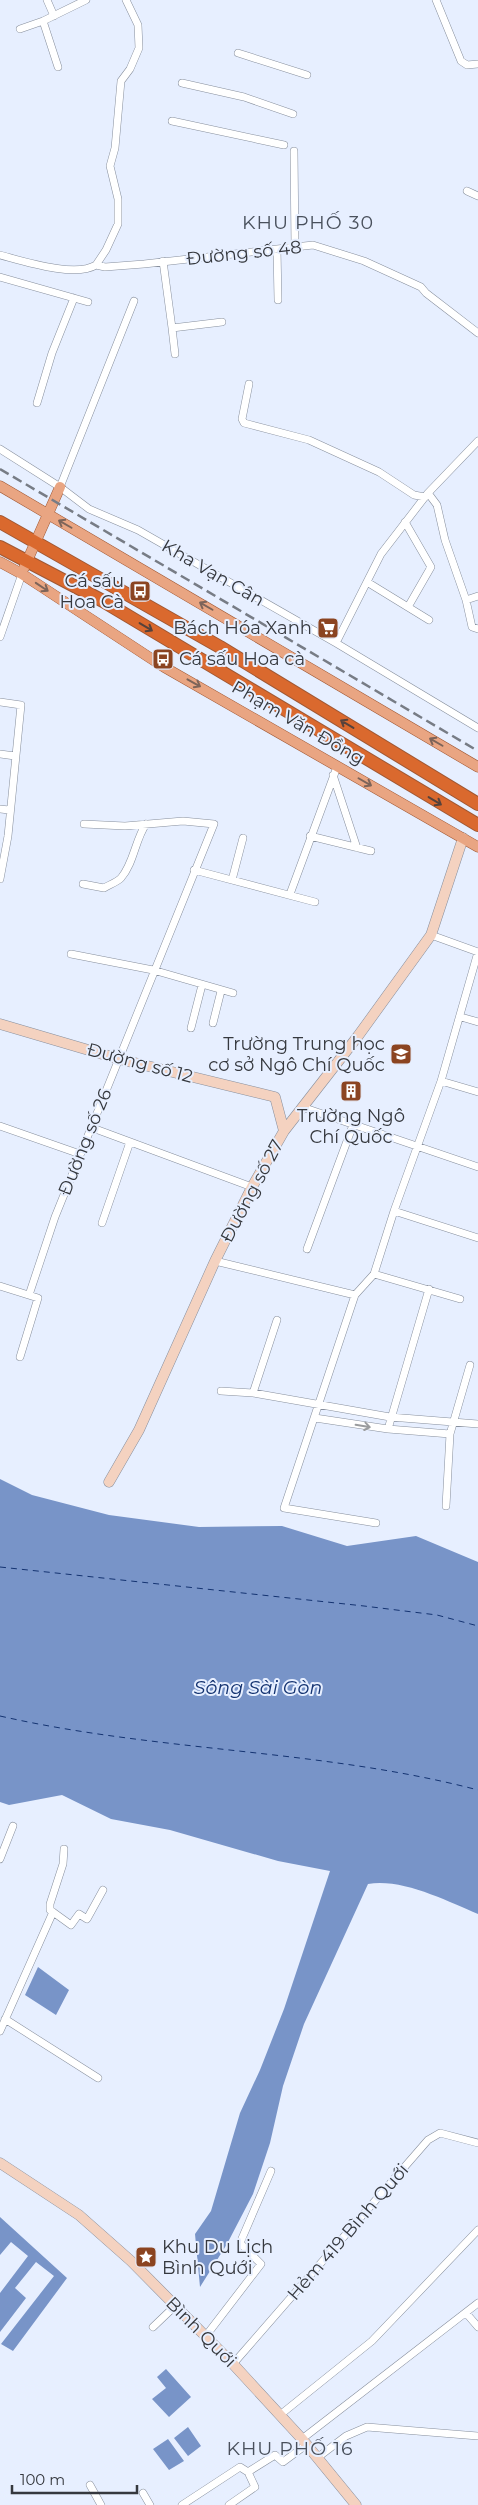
<svg xmlns="http://www.w3.org/2000/svg" width="478" height="2505" viewBox="0 0 478 2505" font-family="Montserrat,sans-serif">
	<style>
		.water { fill: #7894c8 }
		.lines { fill: none; stroke-linecap: round; stroke-linejoin: round }
		.ferry { stroke: #143371; stroke-width: 1; stroke-dasharray: 6 5; stroke-linecap: butt }
		.street-casing { stroke: #878f9d; stroke-width: 8 }
		.secondary-casing { stroke: #878f9d; stroke-width: 11 }
		.primary-casing { stroke: #a05834; stroke-width: 11 }
		.highway-casing { stroke: #a05834; stroke-width: 14 }
		.street { stroke: #fff; stroke-width: 7 }
		.secondary { stroke: #f4d2c0; stroke-width: 10 }
		.primary { stroke: #e9a582; stroke-width: 10 }
		.highway { stroke: #da692e; stroke-width: 12 }
		.rail { stroke: #777c85; stroke-width: 2.5; stroke-dasharray: 10 5; stroke-linecap: butt }
		.oneway { stroke: #7d6459 }
		.oneway2 { stroke: #56423b }
		.oneway3 { stroke: #9a9c9e }
		.labels { text-anchor: middle; dominant-baseline: central; stroke-width: 4; stroke-linejoin: round; paint-order: stroke }
		.street-label { font-size: 18px; fill: #35383e; stroke: #e7efff }
		.poi-label { font-size: 18px; fill: #35383e; stroke: #e7efff; text-anchor: end }
		.neighbourhood-label { font-size: 19px; letter-spacing: 1px; fill: #49505c; stroke: #e7efff }
		.water-label { font-size: 19px; font-style: italic; fill: #143371; stroke: #e7efff }
	</style>
	<rect width="100%" height="100%" fill="#e7efff"/>
	<path class="water" d="M0,1479L32,1495L109,1515L199,1527L282,1526L347,1546L416,1536L478,1562V1914C447,1901 402,1878 368,1884L304,2024L283,2086L270,2143L253,2194L227,2244L200,2287L195,2234L211,2211L240,2113L260,2070L284,2009L330,1871L278,1861L170,1830L111,1819L62,1795L9,1805L0,1802Z
		M38,1967L69,1990L56,2015L25,1995Z
		M0,2217L67,2278L13,2351L1,2344L54,2276L36,2262L15,2288L26,2298L0,2332V2293L28,2256L11,2242L0,2255Z
		M166,2369L191,2397L169,2417L152,2399L166,2388L157,2377Z
		M188,2427L201,2446L188,2456L174,2438Z
		M168,2439L184,2461L169,2470L153,2449Z"/>
	<g class="lines">
		<path class="ferry" d="M0,1567L364,1606L437,1615L478,1626
			M0,1716C158,1752 322,1749 478,1790"/>
		<g class="street-casing">
			<path id="street" d="M47,0L54,16
				M436,0L461,61L467,65L478,64
				M43,21L58,67
				M20,29L43,21L86,0
				M238,53L307,75
				M182,83L244,97L293,114
				M172,121L284,145
				M294,151L295,247
				M467,191L478,196
				M277,249L278,300
				M0,255C23,261 75,278 96,265L105,267L144,264L313,245L364,261L421,287L426,293L478,333
				M163,261L172,328L222,322
				M96,265L106,250L118,224V199L110,166L115,148L121,81L130,69L139,48L138,25L126,0
				M0,277L88,302
				M172,328L175,354
				M249,384L242,419L244,423L309,440L379,472L414,495L425,497
				M37,403L52,353L74,298
				M0,449L60,487L89,509L138,530L336,643L478,728
				M60,487L134,301
				M428,493L437,505L445,540L466,600L472,627L478,629
				M405,522L431,567L408,607
				M367,582L429,620
				M466,600L478,596
				M0,637L22,574
				M336,643L381,554L428,493L478,441
				M0,702L21,705L8,836L0,879
				M0,754L15,756
				M333,775L357,848
				M0,809L9,810
				M310,836L371,851
				M194,870L315,902
				M232,880L243,838
				M83,884L104,888C109,885 117,882 121,878C134,863 135,840 146,824
				M290,894L337,767
				M431,935L478,952
				M71,954L153,970L233,993
				M461,1017L478,1022
				M213,1023L221,991
				M191,1028L202,985
				M441,1081L478,1092
				M302,1107L478,1167
				M0,1126L80,1154
				M90,1127L252,1187
				M394,1211L478,1238
				M102,1223L130,1142
				M307,1249L353,1125
				M215,1261L355,1295
				M374,1274L460,1299
				M0,1286L38,1298L20,1357
				M29,1295L55,1217L214,824L183,821L125,826L84,824
				M221,1391L253,1393L390,1417L478,1424
				M253,1393L277,1320
				M315,1418L388,1429L450,1434
				M388,1429L429,1289
				M446,1506L450,1434L470,1365
				M376,1523L284,1508L355,1295L374,1274L394,1211L441,1081L478,952
				M0,1859L13,1826
				M53,1912L50,1910V1904L63,1864L64,1849
				M5,2019L98,2078
				M0,2031L53,1912L71,1925L79,1914L87,1919L103,1890
				M466,2313L478,2327
				M153,2327L175,2306
				M205,2337L261,2264L240,2243L271,2171
				M233,2364L428,2140L440,2133L478,2143
				M280,2415L372,2341L478,2230
				M302,2439L478,2303
				M317,2458L346,2436L367,2427L478,2436
				M90,2485L101,2505
				M143,2493L150,2505
				M182,2505L240,2467L248,2472
				M229,2505L255,2487L248,2472L275,2455L283,2462L306,2445"/>
		</g>
		<g class="secondary-casing">
			<path id="secondary" d="M0,1024L119,1059L275,1097L284,1131
				M109,1482L139,1430L215,1261L252,1187L284,1131L358,1036L431,935L463,838
				M0,2163L79,2215L131,2261L233,2364L302,2439L356,2505"/>
		</g>
		<g class="primary-casing">
			<path id="primary" d="M0,486L478,767
				M0,562L22,574L164,667L478,847
				M24,568L60,487"/>
		</g>
		<g class="highway-casing">
			<path id="highway" d="M0,522L220,647L478,804
				M0,547L103,601L478,825"/>
		</g>
		<use href="#street" class="street"/>
		<use href="#secondary" class="secondary"/>
		<use href="#primary" class="primary"/>
		<use href="#highway" class="highway"/>
		<path class="rail" d="M0,469L478,751"/>
	</g>
	<defs><path id="oneway-shaft" d="M-6 0H5M1.5-3L5.5 0L1.5 3" fill="none" stroke-width="1.6" stroke-linecap="round" stroke-linejoin="round" transform="scale(1.25)"/></defs>
	<g class="oneway">
		<use href="#oneway-shaft" transform="translate(65 524) rotate(-150)"/>
		<use href="#oneway-shaft" transform="translate(42 587) rotate(34)"/>
		<use href="#oneway-shaft" transform="translate(206 606) rotate(-150)"/>
		<use href="#oneway-shaft" transform="translate(194 683) rotate(29)"/>
		<use href="#oneway-shaft" transform="translate(436 742) rotate(-150)"/>
		<use href="#oneway-shaft" transform="translate(365 782) rotate(30)"/>
	</g>
	<g class="oneway2">
		<use href="#oneway-shaft" transform="translate(146 627) rotate(31)"/>
		<use href="#oneway-shaft" transform="translate(347 724) rotate(-149)"/>
		<use href="#oneway-shaft" transform="translate(435 801) rotate(31)"/>
	</g>
	<use class="oneway3" href="#oneway-shaft" transform="translate(363 1426) rotate(9)"/>
	<defs>
		<g id="bus-square" transform="scale(1.125)"><rect x="-9" y="-9" width="18" height="18" rx="4" fill="#8b4421" stroke="#e7efff"/><path d="M-5-6H5V4H4V6H2V4H-2V6H-4V4H-5ZM-3.5-4V0h7V-4ZM-3.5 1.2v1.5H-2V1.2ZM2 1.2v1.5H3.5V1.2Z" fill="#fff"/></g>
		<g id="supermarket-square" transform="scale(1.125)"><rect x="-9" y="-9" width="18" height="18" rx="4" fill="#8b4421" stroke="#e7efff"/><path d="M-6-5.5h2.5l.6 2H6L4.5 2H-2.5L-4.4-4H-6ZM-1.5 3.2a1.3 1.3 0 1 0 .1 0ZM3 3.2a1.3 1.3 0 1 0 .1 0Z" fill="#fff"/></g>
		<g id="school-square" transform="scale(1.125)"><rect x="-9" y="-9" width="18" height="18" rx="4" fill="#8b4421" stroke="#e7efff"/><path d="M0-5L7-2L0 1L-7-2ZM-4 1L0 2.5L4 1V4Q0 6-4 4Z" fill="#fff"/></g>
		<g id="building-square" transform="scale(1.125)"><rect x="-9" y="-9" width="18" height="18" rx="4" fill="#8b4421" stroke="#e7efff"/><path d="M-4-6H4V6H1V3H-1V6H-4ZM-2.5-4.3h1.7v1.8h-1.7ZM.8-4.3h1.7v1.8H.8ZM-2.5-1h1.7V.8h-1.7ZM.8-1h1.7V.8H.8Z" fill="#fff"/></g>
		<g id="sight-square" transform="scale(1.125)"><rect x="-9" y="-9" width="18" height="18" rx="4" fill="#8b4421" stroke="#e7efff"/><path d="M0-6L1.8-2.2L6-1.7L2.9 1.2L3.7 5.4L0 3.3L-3.7 5.4L-2.9 1.2L-6-1.7L-1.8-2.2Z" fill="#fff"/></g>
	</defs>
	<g fill-rule="evenodd">
		<use href="#bus-square" x="140" y="591"/>
		<use href="#supermarket-square" x="328" y="628"/>
		<use href="#bus-square" x="163" y="659"/>
		<use href="#school-square" x="401" y="1054"/>
		<use href="#building-square" x="351" y="1091"/>
		<use href="#sight-square" x="146" y="2257"/>
	</g>
	<g class="labels">
		<g class="street-label">
			<text transform="translate(244 253) rotate(-6)">Đường số 48</text>
			<text transform="translate(213 573) rotate(30)">Kha Vạn Cân</text>
			<text transform="translate(298 723) rotate(30)">Phạm Văn Đồng</text>
			<text transform="translate(140 1063) rotate(15)">Đường số 12</text>
			<text transform="translate(85 1142) rotate(-68)">Đường số 26</text>
			<text transform="translate(252 1191) rotate(-62)">Đường số 27</text>
			<text transform="translate(348 2232) rotate(-49)">Hẻm 419 Bình Quới</text>
			<text transform="translate(201 2332) rotate(45)">Bình Quới</text>
		</g>
		<g class="poi-label">
			<text x="124" y="581">Cá sấu<tspan x="124" dy="21">Hoa Cà</tspan></text>
			<text x="312" y="628">Bách Hóa Xanh</text>
			<text x="179" y="659" text-anchor="start">Cá sấu Hoa cà</text>
			<text x="385" y="1044">Trường Trung học<tspan x="385" dy="21">cơ sở Ngô Chí Quốc</tspan></text>
			<text x="351" y="1116" text-anchor="middle">Trường Ngô<tspan x="351" dy="21">Chí Quốc</tspan></text>
			<text x="162" y="2247" text-anchor="start">Khu Du Lịch<tspan x="162" dy="21">Bình Qưới</tspan></text>
		</g>
		<g class="neighbourhood-label">
			<text x="308" y="222">KHU PHỐ 30</text>
			<text x="290" y="2448">KHU PHỐ 16</text>
		</g>
		<g class="water-label">
			<text x="258" y="1687">Sông Sài Gòn</text>
		</g>
	</g>
	<path d="M12 2485v8h125v-8" fill="none" stroke="#35383e" stroke-width="2.5"/>
	<text x="20" y="2485" font-size="15" fill="#35383e" stroke="#e7efff" stroke-width="4" paint-order="stroke">100 m</text>
</svg>
